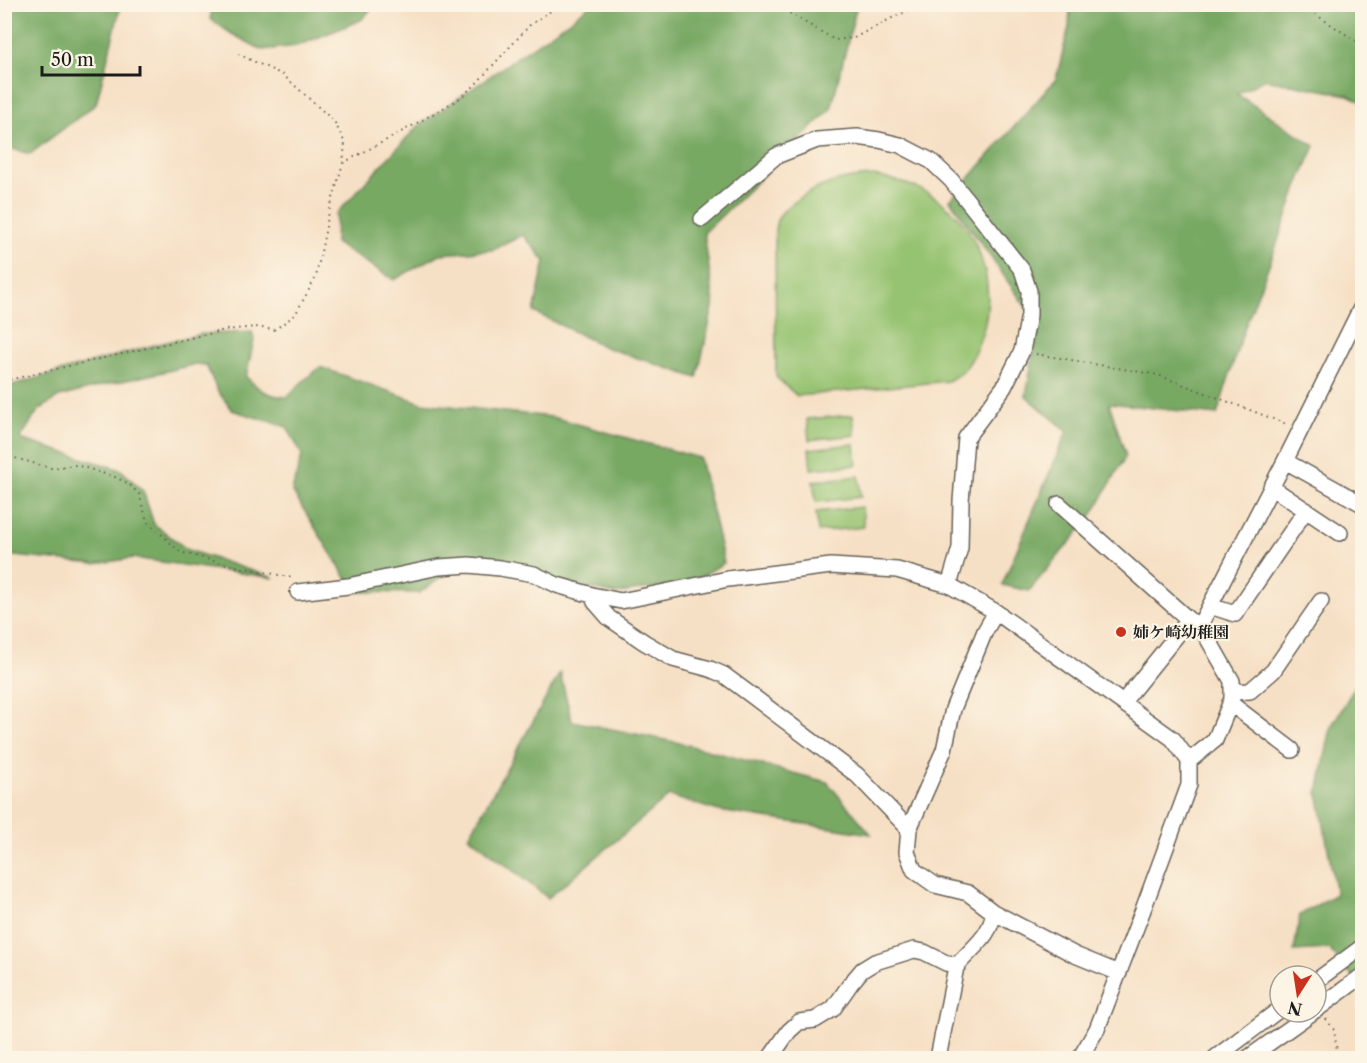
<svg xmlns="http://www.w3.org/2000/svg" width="1367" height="1063" viewBox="0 0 1367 1063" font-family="'Libre Caslon Text','Noto Serif JP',serif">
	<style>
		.green { fill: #96c371; stroke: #597046; stroke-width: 1.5 }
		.forest { fill: #78a963; stroke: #4a6240; stroke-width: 1.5 }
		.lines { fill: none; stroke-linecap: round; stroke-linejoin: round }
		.minor-casing { stroke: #686157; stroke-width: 18 }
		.path { stroke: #686157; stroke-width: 2; stroke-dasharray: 1.5 4.5; stroke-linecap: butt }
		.minor { stroke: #fff; stroke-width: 15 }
		.poi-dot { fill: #c8321e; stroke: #fcf5e5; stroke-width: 2 }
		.labels { text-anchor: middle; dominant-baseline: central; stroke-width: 4.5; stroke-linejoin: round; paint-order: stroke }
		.poi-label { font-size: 16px; font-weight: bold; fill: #1c1c1c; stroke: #fcf5e5; text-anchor: start }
	</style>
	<rect width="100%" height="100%" fill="#fcf5e5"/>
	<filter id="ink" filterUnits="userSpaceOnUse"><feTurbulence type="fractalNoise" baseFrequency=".0167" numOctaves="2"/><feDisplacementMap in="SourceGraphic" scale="12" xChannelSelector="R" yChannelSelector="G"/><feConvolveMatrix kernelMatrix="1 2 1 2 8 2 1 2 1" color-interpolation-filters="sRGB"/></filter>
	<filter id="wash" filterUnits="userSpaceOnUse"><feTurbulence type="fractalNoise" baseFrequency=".008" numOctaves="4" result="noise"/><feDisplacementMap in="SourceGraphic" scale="24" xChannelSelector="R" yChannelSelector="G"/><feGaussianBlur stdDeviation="1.35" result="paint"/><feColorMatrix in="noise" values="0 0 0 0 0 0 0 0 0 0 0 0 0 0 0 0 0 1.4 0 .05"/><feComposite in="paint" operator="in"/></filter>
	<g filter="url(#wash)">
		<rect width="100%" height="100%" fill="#f6e0c5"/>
		<path class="green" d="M874,176C909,182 934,191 959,218C966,225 971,235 976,245C991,278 992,314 977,347C974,354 971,362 966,367C961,373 955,377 948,381L797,396L776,377L775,230C776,226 776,220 779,217C782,211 788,207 793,203C817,184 844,177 874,176Z
			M853,415L855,435L809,440L807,419Z
			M855,444L857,465L811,469L809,449Z
			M859,476L861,497L816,502L813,481Z
			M862,507L864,527L818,532L816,512Z"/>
		<path class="forest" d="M4,5H121L96,104L30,154L5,147Z
			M213,5V4L375,5L361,20L297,46L262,50L232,34L210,19Z
			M590,5H857L831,109L704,233L714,303L697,378L605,347L534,312L545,261L523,235L493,250L440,254L394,280L335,243L336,214L417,127L572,19Z
			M1070,5H1362V102L1348,95L1265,79L1237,94L1315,146L1300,180L1272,257L1243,332L1217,415L1109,403L1126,456L1091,517L1029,591L1002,585L1067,431L1026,396L1038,324L950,200L1056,79L1069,27Z
			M252,332L254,340L246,377C260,390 267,396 287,397L302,382L320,367L422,403L552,417L700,458L724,563L694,581L615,594L466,560L419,593L355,592L292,491L302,455L287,427L232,410L217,390L206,365L195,364L172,370L105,385L59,397L38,411L20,439L121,470L143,491L154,524L188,550L274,578L133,558L95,564L5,555V387L158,344L201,334Z
			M560,673L572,721L680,743L827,782L871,834L719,811L669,796L548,898L469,836Z
			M1362,675V987L1329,949L1294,951L1300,915L1336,894L1318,792L1331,727Z"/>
	</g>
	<g filter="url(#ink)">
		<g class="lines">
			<g class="minor-casing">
				<path id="minor" d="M702,219L776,156L817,140L857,137L879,140L900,145L931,161L951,180L1022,270L1029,291V315L1022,351L1004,387L966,438L961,501L960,548L949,585
					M1285,461L1362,504
					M1271,487L1340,533
					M1059,504L1189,620L1200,625L1232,681V699L1215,740L1189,761
					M298,592L348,586L439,567L469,565L500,568L534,574L557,585L592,595L621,601L728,579L831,566L897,570L949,585L996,612L1173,739L1189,761V785L1144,907L1097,1029L1080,1058
					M592,595L595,602L609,618L644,642L673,659L710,669L724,675L751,695L857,775L909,829
					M1210,606L1235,614L1306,510
					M1200,625L1285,461L1362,306
					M1232,692L1250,691L1273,671L1321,601
					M1123,702L1189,620
					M1230,703L1292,750
					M993,912L1075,955L1119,973
					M1316,981L1362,947
					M1316,1010L1362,976
					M770,1058L789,1031L799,1022L815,1020L833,1009L851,983L862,970L875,962L914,950L924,952L946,963L958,965
					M938,1058L956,967C969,950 993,935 993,912L968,893L935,885L925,878L914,870L907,852L909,829L944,750L953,709L985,631L996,612
					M1215,1058L1280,1009
					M1248,1058L1313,1012"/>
			</g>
			<path class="path" d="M774,4L835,40L854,38L892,18L923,4
				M1300,4L1362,45
				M343,163L396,135L457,100L473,87L530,25L561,4
				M1036,354L1158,375L1289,425
				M4,381L225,330L256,327L274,330L295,315L316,277L329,212L343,163L345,143L334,121L283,75L236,53
				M4,455L51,468L76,465L115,477L129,484L139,494L147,521L180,552L229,565L294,578
				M1326,1019L1334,1030L1338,1058"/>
			<use href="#minor" class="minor"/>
		</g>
	</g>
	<circle class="poi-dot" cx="1121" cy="632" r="6"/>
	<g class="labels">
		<g class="poi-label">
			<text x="1133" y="632">姉ケ崎幼稚園</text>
		</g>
	</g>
	<rect width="1367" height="1063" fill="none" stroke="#fcf5e5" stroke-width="24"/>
	<g transform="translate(1298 994) rotate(192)"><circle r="28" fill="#fcf5e5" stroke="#a29e95" stroke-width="1.5"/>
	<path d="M0-4.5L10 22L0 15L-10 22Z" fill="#c8321e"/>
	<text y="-9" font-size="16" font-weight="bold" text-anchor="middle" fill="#1c1c1c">N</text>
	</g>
	<path d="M42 66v9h98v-9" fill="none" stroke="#1c1c1c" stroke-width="3"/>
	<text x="51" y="66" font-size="18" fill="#1c1c1c" stroke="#fcf5e5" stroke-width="4.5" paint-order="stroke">50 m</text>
</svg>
